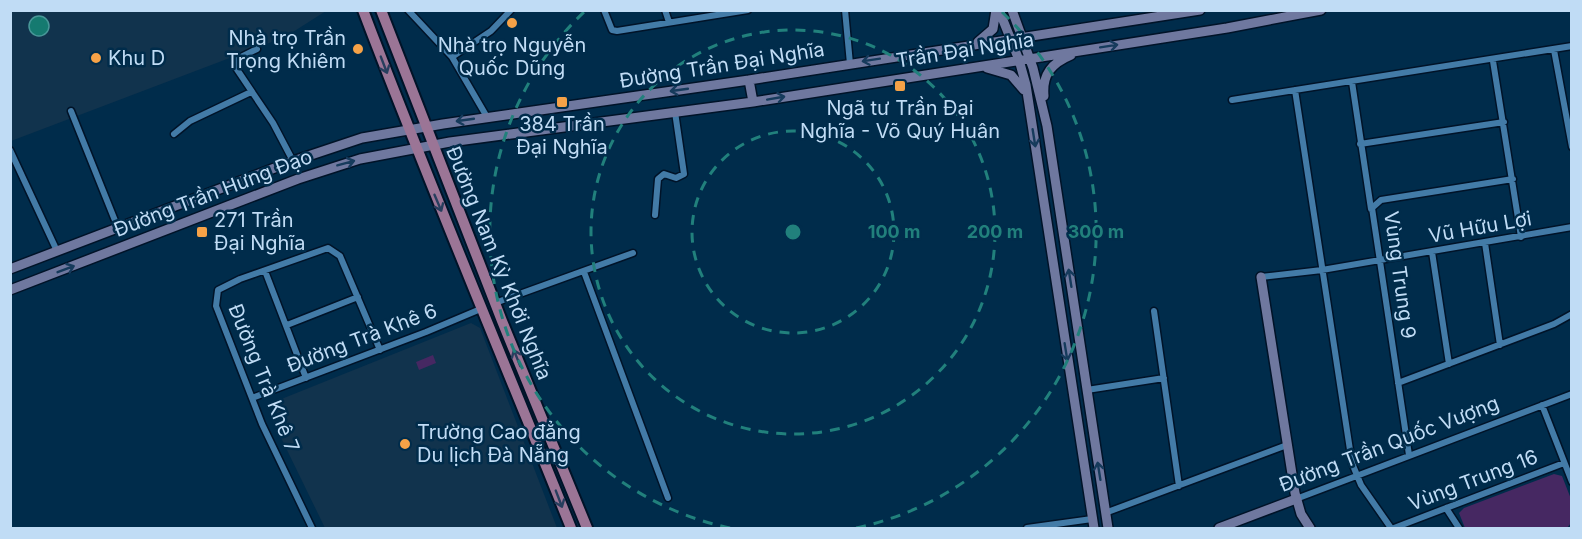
<svg xmlns="http://www.w3.org/2000/svg" width="1582" height="539" viewBox="0 0 1582 539" font-family="Inter,sans-serif">
	<style>
		.built { fill: #11334d }
		.green { fill: #462862 }
		.water { fill: #157a70; stroke: #489798; stroke-width: 1.5 }
		.lines { fill: none; stroke-linecap: round; stroke-linejoin: round }
		.street-casing { stroke: #001328; stroke-width: 9 }
		.secondary-casing { stroke: #001328; stroke-width: 12 }
		.primary-casing { stroke: #001328; stroke-width: 14 }
		.street { stroke: #437ba7; stroke-width: 6 }
		.secondary { stroke: #6f789f; stroke-width: 9 }
		.primary { stroke: #9b7596; stroke-width: 10 }
		.oneway { stroke: #163b5c }
		.oneway2 { stroke: #273e5e }
		.ring { fill: none; stroke: #21807c; stroke-width: 3; stroke-dasharray: 10 8 }
		.poi-dot { fill: #f6a247; stroke: #002c4b; stroke-width: 2 }
		.labels { text-anchor: middle; dominant-baseline: central; stroke-width: 5; stroke-linejoin: round; paint-order: stroke }
		.poi-label { font-size: 20px; fill: #c0dcf5; stroke: #002c4b }
		.street-label { font-size: 20px; fill: #c0dcf5; stroke: #002c4b }
		.centre { fill: #21807c; stroke: #002c4b; stroke-width: 3 }
		.ring-label { font-size: 18px; text-anchor: middle; font-weight: bold; fill: #21807c; stroke: #002c4b; stroke-width: 5; stroke-linejoin: round; paint-order: stroke }
	</style>
	<rect width="100%" height="100%" fill="#002c4b"/>
	<path class="built" d="M11,11H326L285,37L11,141Z
		M471,323L480,328L557,528H325L269,413L274,402Z"/>
	<path class="green" d="M433,355L436,363L419,370L416,362Z
		M1554,474L1562,476L1571,499V523L1567,528H1465L1459,513L1464,508Z"/>
	<path class="water" d="M29 26a10 10 0 1 1 20 0a10 10 0 1 1-20 0Z"/>
	<g class="lines">
		<g class="street-casing">
			<path id="street" d="M408,10L452,57L487,117
				M604,10L612,30L617,31L748,10
				M665,10L669,22
				M845,10L850,64
				M257,49L237,59L236,68L273,123L293,161
				M1554,50L1572,147
				M452,57L491,31L511,10
				M1493,61L1521,237
				M1352,82L1371,209
				M1295,90L1352,463L1361,485L1391,528
				M1232,100L1572,46
				M71,111L118,228
				M174,134L190,121L251,92
				M1360,144L1504,122
				M10,150L57,251
				M655,215L658,179L664,174L676,178L684,174L675,112
				M1485,243L1500,345
				M1432,252L1449,364
				M265,271L306,378
				M584,272L668,498
				M1261,277L1322,270L1572,227
				M495,303L633,253
				M1154,311L1179,486
				M287,325L358,297
				M1398,383L1554,324L1572,314
				M1087,390L1164,378
				M252,398L426,332L483,308
				M1542,405L1572,482
				M1409,455L1372,208L1381,200L1513,179
				M1296,499L1572,394
				M1446,508L1459,528
				M1105,513L1287,445
				M312,528L262,424L216,306L218,290L240,279L328,248L340,256L380,350
				M1027,528L1092,519
				M1394,528L1564,463"/>
		</g>
		<g class="secondary-casing">
			<path id="secondary" d="M999,10L1019,60L1026,85L1094,528
				M1012,10L1033,68L1047,126L1108,528
				M978,42L993,29L996,10
				M987,68L1011,75L1024,90
				M749,80L753,102
				M1044,96C1042,74 1052,63 1071,55
				M10,269L293,161L362,138L443,124L749,80L1200,10
				M1261,277L1295,493L1301,514L1310,528
				M10,290L298,179L360,159L450,142L753,102L1227,28L1321,10
				M1219,528L1296,499"/>
		</g>
		<g class="primary-casing">
			<path id="primary" d="M363,10C429,184 502,356 571,528
				M381,10L502,321L587,528"/>
		</g>
		<use href="#street" class="street"/>
		<use href="#secondary" class="secondary"/>
		<use href="#primary" class="primary"/>
	</g>
	<defs><path id="oneway-shaft" d="M-6 0H5M1.5-3L5.5 0L1.5 3" fill="none" stroke-width="1.6" stroke-linecap="round" stroke-linejoin="round" transform="scale(1.5)"/></defs>
	<g class="oneway">
		<use href="#oneway-shaft" transform="translate(1109 46) rotate(-9)"/>
		<use href="#oneway-shaft" transform="translate(871 60) rotate(171)"/>
		<use href="#oneway-shaft" transform="translate(679 90) rotate(172)"/>
		<use href="#oneway-shaft" transform="translate(776 98) rotate(-10)"/>
		<use href="#oneway-shaft" transform="translate(465 120) rotate(172)"/>
		<use href="#oneway-shaft" transform="translate(1034 138) rotate(81)"/>
		<use href="#oneway-shaft" transform="translate(346 163) rotate(-15)"/>
		<use href="#oneway-shaft" transform="translate(66 269) rotate(-21)"/>
		<use href="#oneway-shaft" transform="translate(1070 278) rotate(-99)"/>
		<use href="#oneway-shaft" transform="translate(1066 352) rotate(81)"/>
		<use href="#oneway-shaft" transform="translate(1099 471) rotate(-99)"/>
	</g>
	<g class="oneway2">
		<use href="#oneway-shaft" transform="translate(384 65) rotate(69)"/>
		<use href="#oneway-shaft" transform="translate(438 203) rotate(67)"/>
		<use href="#oneway-shaft" transform="translate(517 358) rotate(-112)"/>
		<use href="#oneway-shaft" transform="translate(559 499) rotate(69)"/>
	</g>
	<g class="ring">
		<circle cx="793" cy="232" r="101"/>
		<circle cx="793" cy="232" r="202"/>
		<path d="M730 528A303 303 0 0 1 584 12M1002 12A303 303 0 0 1 856 528"/>
	</g>
	<g class="poi-dot">
		<circle cx="512" cy="23" r="6"/>
		<circle cx="358" cy="49" r="6"/>
		<circle cx="96" cy="58" r="6"/>
		<rect x="894" y="80" width="12" height="12" rx="3"/>
		<rect x="556" y="96" width="12" height="12" rx="3"/>
		<rect x="196" y="226" width="12" height="12" rx="3"/>
		<circle cx="405" cy="444" r="6"/>
	</g>
	<g class="labels">
		<g class="poi-label">
			<text x="346" y="38" text-anchor="end">Nhà trọ Trần<tspan x="346" dy="23">Trọng Khiêm</tspan></text>
			<text x="512" y="45">Nhà trọ Nguyễn<tspan x="512" dy="23">Quốc Dũng</tspan></text>
			<text x="108" y="58" text-anchor="start">Khu D</text>
			<text x="900" y="108">Ngã tư Trần Đại<tspan x="900" dy="23">Nghĩa - Võ Quý Huân</tspan></text>
			<text x="562" y="124">384 Trần<tspan x="562" dy="23">Đại Nghĩa</tspan></text>
			<text x="214" y="220" text-anchor="start">271 Trần<tspan x="214" dy="23">Đại Nghĩa</tspan></text>
			<text x="417" y="432" text-anchor="start">Trường Cao đẳng<tspan x="417" dy="23">Du lịch Đà Nẵng</tspan></text>
		</g>
		<g class="street-label">
			<text transform="translate(965 50) rotate(-9)">Trần Đại Nghĩa</text>
			<text transform="translate(722 65) rotate(-9)">Đường Trần Đại Nghĩa</text>
			<text transform="translate(213 193) rotate(-21)">Đường Trần Hưng Đạo</text>
			<text transform="translate(1480 227) rotate(-10)">Vũ Hữu Lợi</text>
			<text transform="translate(499 263) rotate(68)">Đường Nam Kỳ Khởi Nghĩa</text>
			<text transform="translate(1400 275) rotate(82)">Vùng Trung 9</text>
			<text transform="translate(362 338) rotate(-21)">Đường Trà Khê 6</text>
			<text transform="translate(264 378) rotate(68)">Đường Trà Khê 7</text>
			<text transform="translate(1389 444) rotate(-21)">Đường Trần Quốc Vượng</text>
			<text transform="translate(1473 480) rotate(-21)">Vùng Trung 16</text>
		</g>
	</g>
	<circle cx="793" cy="232" r="9" class="centre"/>
	<g class="ring-label">
		<text x="894" y="238">100 m</text>
		<text x="995" y="238">200 m</text>
		<text x="1096" y="238">300 m</text>
	</g>
	<rect width="1582" height="539" fill="none" stroke="#c0dcf5" stroke-width="24"/>
</svg>
